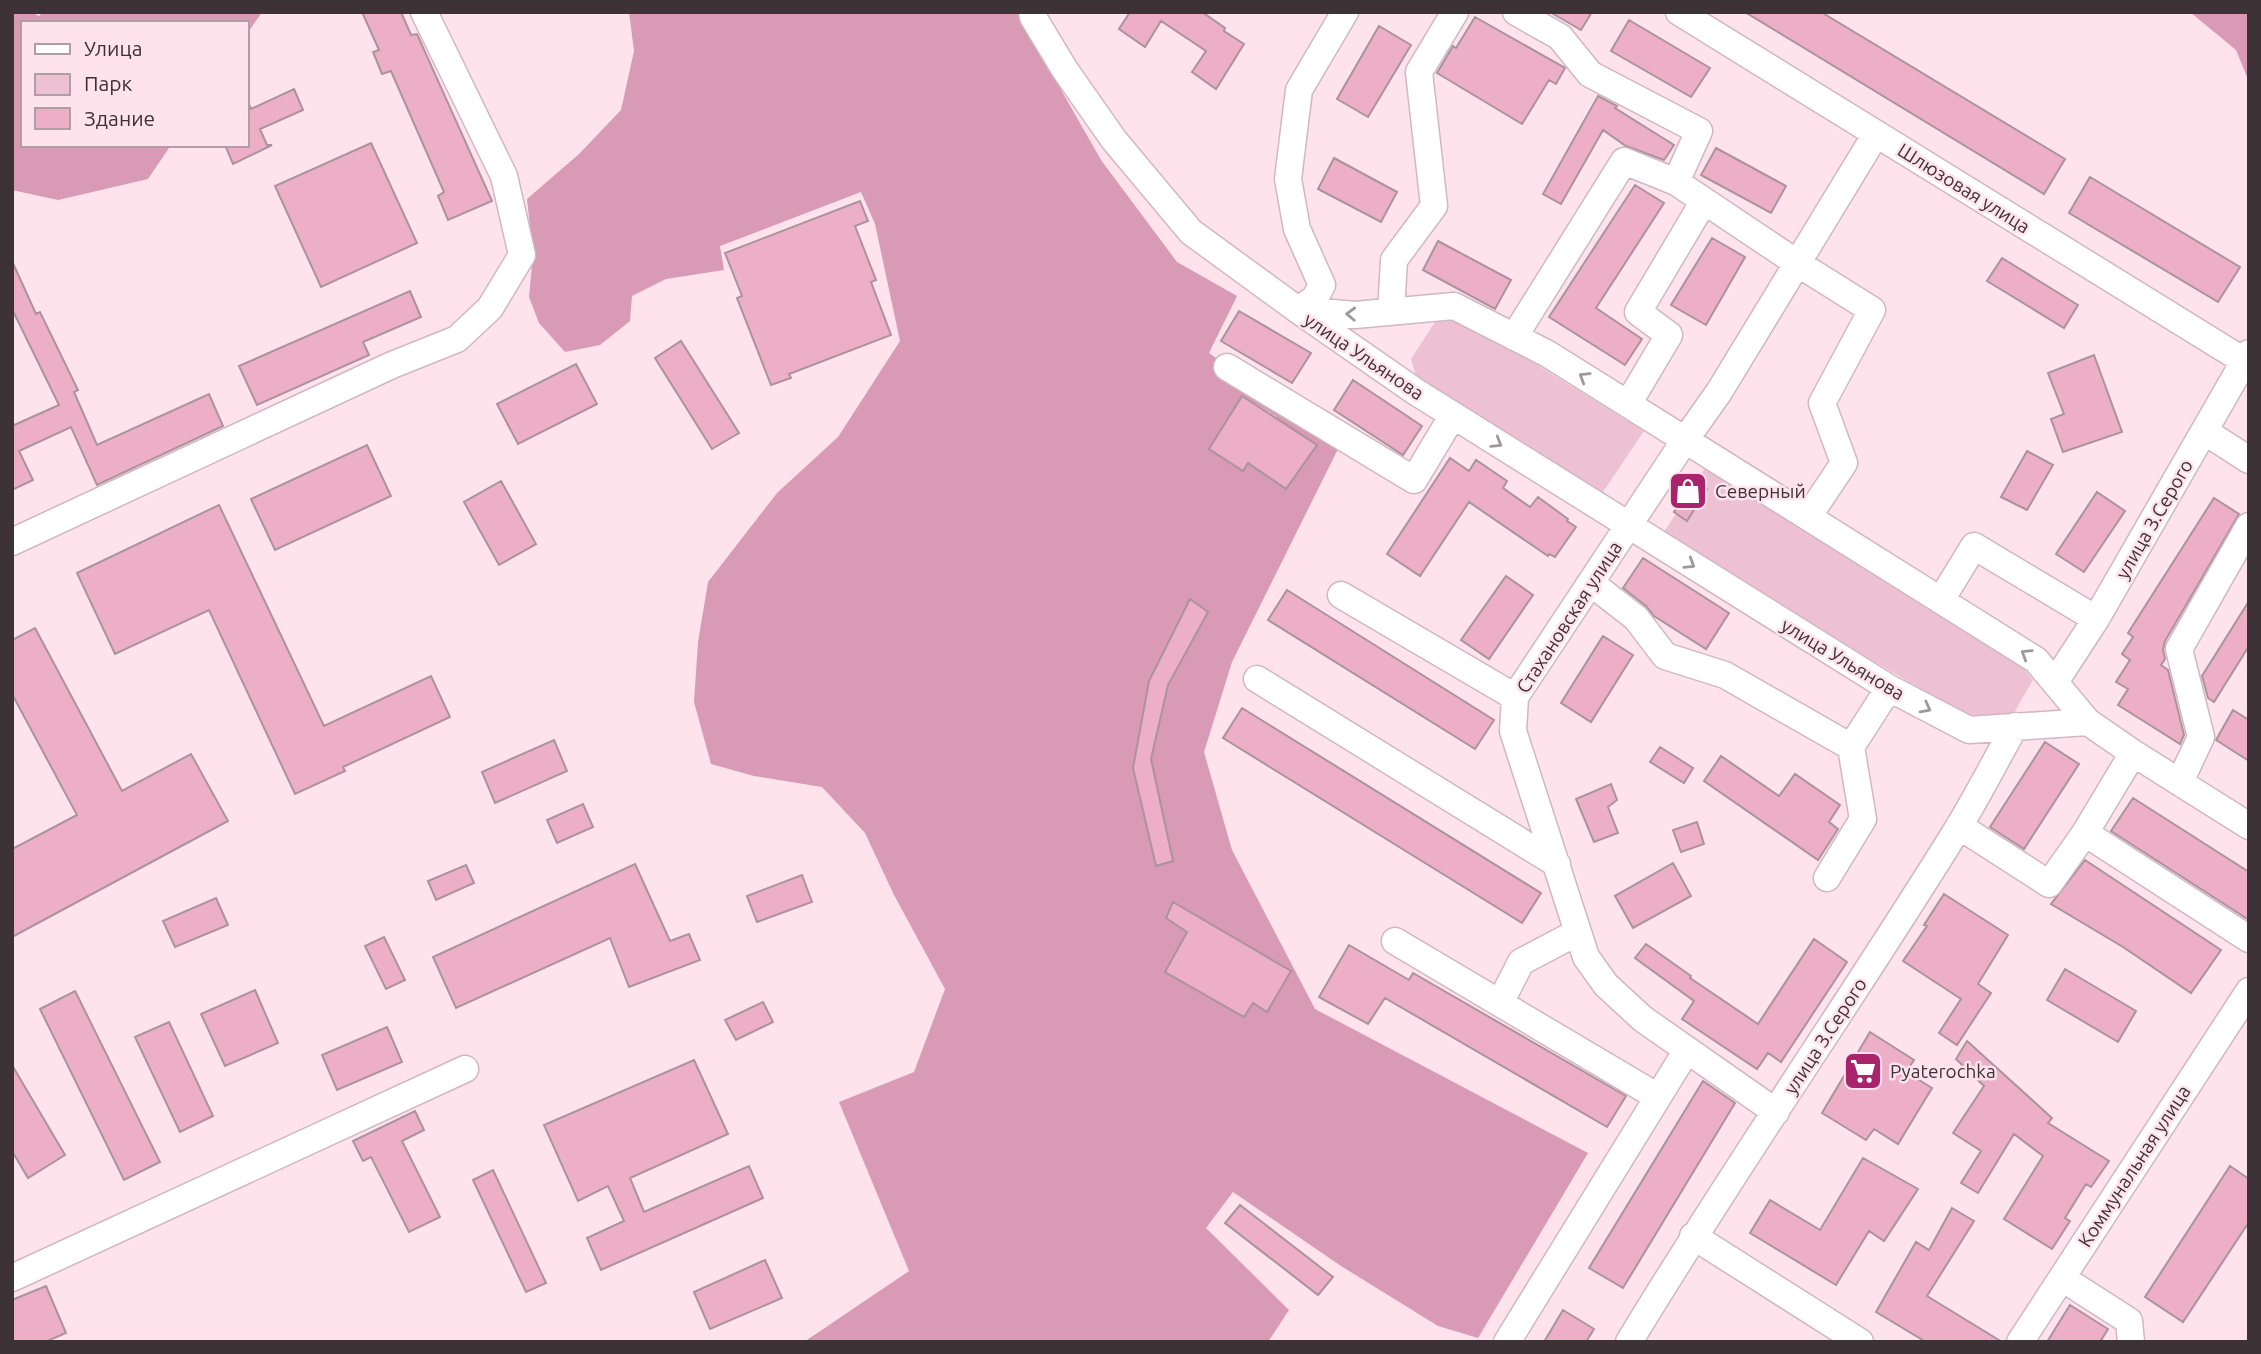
<svg xmlns="http://www.w3.org/2000/svg" width="2261" height="1354" viewBox="0 0 2261 1354" font-family="Ubuntu,sans-serif">
	<style>
		.green { fill: #edc0d2 }
		.forest { fill: #d89ab4; fill-rule: evenodd }
		.building { fill: #edaec8; stroke: #ab939c; stroke-width: 2 }
		.lines { fill: none; stroke-linecap: round; stroke-linejoin: round }
		.minor-casing { stroke: #d1b7c1; stroke-width: 29 }
		.minor { stroke: #fff; stroke-width: 26 }
		.oneway { stroke: #9e999b }
		.labels { text-anchor: middle; dominant-baseline: central; stroke-width: 5; stroke-linejoin: round; paint-order: stroke }
		.street-label { font-size: 19px; fill: #3d3337; stroke: #fee3ed }
		.poi-label { font-size: 19px; fill: #3d3337; stroke: #fee3ed; text-anchor: start }
	</style>
	<rect width="100%" height="100%" fill="#fee3ed"/>
	<path class="green" d="M1464,320L1644,431L1601,495L1417,380L1411,359L1435,322Z
		M1707,465L2017,661L2033,680L2012,716L1971,718L1661,537Z"/>
	<path class="forest" d="M12,12H31L39,16L43,12H262L247,34V23H23V145H171L148,179L58,200L12,190Z
		M629,12H1021L1028,32L1101,160L1177,262L1237,296L1209,353L1339,447L1232,662L1204,752L1232,850L1315,1009L1588,1153L1478,1338L1438,1326L1341,1266L1233,1192L1206,1228L1289,1310L1268,1342H804L909,1271L839,1102L914,1072L945,989L894,895L865,833L822,787L754,776L711,764L694,702L698,642L708,582L777,493L838,437L900,341L875,224L861,192L720,246L724,270L666,279L632,296L630,321L600,345L565,352L539,323L529,297L533,254L527,199L579,154L621,110L634,51ZM1242,396L1277,417L1242,470L1209,449ZM1294,430L1317,445L1263,473ZM1190,600L1208,613L1168,685L1151,759L1173,860L1133,768L1149,680ZM1173,902L1291,971L1267,1012L1253,1003L1244,1017L1165,972L1187,932L1166,918Z
		M2190,12H2249V82L2236,50Z"/>
	<path class="building" d="M362,12H401L411,35L417,34L492,201L448,220L438,196L444,192L391,71L382,74L373,52L379,50Z
		M1130,12H1202L1225,28L1224,31L1244,44L1216,89L1192,72L1206,51L1161,21L1145,47L1119,29Z
		M1550,12H1592L1581,30Z
		M1745,12H1821L2065,159L2044,194Z
		M1475,17L1565,68L1556,84L1549,80L1522,124L1437,73L1453,46L1456,48Z
		M1629,20L1710,68L1691,97L1611,51Z
		M1379,26L1411,45L1368,117L1337,99Z
		M294,89L303,110L260,129L267,145H272L233,164L225,145H247V99L251,109Z
		M1598,96L1617,106L1615,108L1674,145L1664,160L1626,146L1603,130L1561,204L1543,194Z
		M371,143L417,243L321,287L275,186Z
		M1716,148L1786,186L1771,213L1701,175Z
		M1334,158L1397,192L1381,222L1318,189Z
		M2090,177L2240,267L2218,302L2069,213Z
		M1635,185L1664,203L1596,308L1642,339L1625,365L1549,317Z
		M860,201L868,221L855,226L876,280L871,282L891,335L789,374L791,378L771,385L737,298L742,296L725,253Z
		M1712,238L1745,257L1706,325L1671,305Z
		M1438,241L1511,280L1495,309L1423,270Z
		M2002,258L2078,305L2064,328L1987,281Z
		M12,261L36,314L40,312L78,390L74,392L97,445L209,394L223,426L97,485L71,427L19,451L33,480L12,490V426L59,405L12,309Z
		M410,291L421,317L363,342L369,355L257,405L239,366Z
		M1239,311L1311,353L1292,383L1221,341Z
		M681,341L739,433L712,449L655,358Z
		M2094,355L2122,432L2063,452L2051,419L2064,414L2048,373Z
		M576,364L597,404L518,444L497,404Z
		M1353,380L1422,426L1403,455L1334,410Z
		M1242,396L1317,445L1286,489L1248,463L1243,471L1209,449Z
		M367,445L391,496L275,550L251,499Z
		M2027,451L2053,465L2027,510L2001,497Z
		M1450,458L1469,471L1476,460L1507,481L1503,488L1530,507L1538,497L1568,519L1567,521L1576,527L1555,557L1549,554L1548,556L1469,502L1420,576L1387,554Z
		M1695,480L1707,489L1687,521L1674,512Z
		M501,481L536,544L499,565L464,502Z
		M2097,492L2125,511L2084,572L2056,554Z
		M2214,498L2239,514L2165,641L2163,650L2165,659L2161,665L2168,670L2184,735L2180,744L2118,705L2128,689L2116,682L2130,660L2122,654L2133,637L2128,633Z
		M219,505L324,726L431,676L450,717L343,767L345,771L295,794L209,610L115,654L77,573Z
		M1643,558L1729,613L1706,649L1654,616L1646,606L1623,588Z
		M1506,576L1533,595L1489,659L1461,640Z
		M1287,590L1494,720L1475,749L1268,620Z
		M1190,599L1208,612L1168,685L1151,759L1173,861L1156,866L1133,768L1149,681Z
		M2249,601V646L2214,702L2208,698L2202,676Z
		M35,628L122,791L191,754L228,821L12,937V849L77,815L12,694V640Z
		M1603,636L1633,655L1591,722L1561,703Z
		M1242,708L1541,893L1522,923L1223,738Z
		M2233,710L2249,720V761L2216,740Z
		M554,740L567,771L495,803L482,772Z
		M2045,742L2079,764L2024,849L1990,827Z
		M1660,747L1693,768L1684,783L1650,762Z
		M1721,756L1779,796L1795,774L1840,805L1829,822L1838,829L1818,860L1704,781Z
		M1611,784L1617,800L1608,807L1618,833L1594,842L1576,799Z
		M2133,798L2249,872V920L2111,831Z
		M583,804L593,827L557,843L547,820Z
		M1697,822L1704,844L1681,852L1673,830Z
		M2085,860L2221,950L2191,993L2123,947L2051,904Z
		M1673,863L1691,896L1633,928L1615,896Z
		M635,864L670,941L689,934L700,960L629,987L610,938L456,1008L433,957Z
		M466,865L474,883L436,900L428,881Z
		M802,875L812,902L757,922L747,896Z
		M1944,894L2008,935L1978,984L1991,993L1957,1045L1939,1033L1961,999L1903,961L1927,926L1924,925Z
		M216,898L228,925L175,947L163,921Z
		M1173,902L1291,971L1267,1012L1253,1003L1244,1017L1165,972L1187,932L1166,918Z
		M384,937L405,980L386,989L365,946Z
		M1814,939L1847,962L1781,1062L1768,1053L1757,1069L1682,1019L1694,1001L1635,958L1646,944L1691,976L1690,978L1758,1024Z
		M1349,945L1409,980L1413,973L1626,1096L1607,1127L1385,998L1368,1024L1319,997Z
		M2065,969L2136,1011L2118,1042L2047,1000Z
		M255,990L278,1043L225,1066L201,1014Z
		M75,991L160,1162L124,1180L40,1009Z
		M763,1002L773,1022L736,1040L725,1020Z
		M169,1022L213,1116L180,1132L135,1037Z
		M387,1027L402,1062L337,1090L322,1055Z
		M1870,1032L1914,1060L1906,1072L1932,1088L1898,1144L1874,1129L1866,1140L1822,1113Z
		M1967,1041L2052,1118L2048,1123L2109,1161L2091,1187L2086,1184L2065,1218L2070,1221L2052,1249L2004,1219L2043,1156L2014,1134L1978,1193L1961,1183L1981,1151L1953,1133L1984,1086L1956,1059Z
		M694,1060L728,1134L630,1178L644,1212L749,1166L763,1198L601,1270L587,1238L624,1221L608,1186L578,1201L544,1125Z
		M12,1065L65,1155L28,1178L12,1151Z
		M1703,1081L1735,1103L1623,1288L1589,1268Z
		M415,1111L424,1130L402,1141L440,1217L409,1232L371,1157L363,1161L353,1141Z
		M1863,1158L1918,1189L1884,1241L1869,1231L1836,1285L1750,1233L1770,1200L1820,1230Z
		M2230,1166L2249,1179V1222L2183,1322L2145,1297Z
		M493,1170L546,1283L526,1292L473,1180Z
		M1240,1205L1333,1277L1318,1295L1225,1223Z
		M1952,1208L1974,1221L1927,1296L2002,1342H1926L1876,1312L1916,1242L1929,1250Z
		M765,1260L782,1298L710,1329L694,1292Z
		M46,1286L66,1333L45,1342H12V1300Z
		M2070,1305L2108,1329L2100,1342H2047Z
		M1563,1310L1594,1329L1586,1342H1544Z"/>
	<g class="lines">
		<g class="minor-casing">
			<path id="minor" d="M1032,12L1033,17L1065,70L1114,140L1191,232L1298,310L1416,392L1889,688L1969,730L2088,722
				M1516,12L1560,37L1590,74L1699,131L1676,182L1797,263L1872,310L1822,403L1844,463L1808,517
				M1679,12L2249,364
				M1298,310L1315,298L1322,285L1297,229L1288,179L1299,90L1345,12
				M1299,310L1355,315L1454,306L1548,354L2036,660L2088,722L2133,753L2249,826
				M1391,312L1394,260L1434,206L1419,72L1455,12
				M1514,337L1624,161L1676,182
				M1227,367L1414,480L1453,415
				M1628,404L1669,335L1638,312L1704,201
				M2204,431L2249,460
				M12,542L392,365L457,339L490,308L522,255L504,176L424,12
				M1591,583L1636,618L1665,656L1725,675L1851,747L1889,688
				M1341,595L1515,697
				M1941,600L1974,546L2096,619
				M1257,679L1557,864
				M2055,682L2096,619L2249,353
				M2133,753L2085,833L2249,939
				M2180,782L2201,737L2179,649L2249,526
				M1959,826L2049,884L2085,833
				M1827,878L1863,819L1851,747
				M1395,941L1658,1097
				M1500,1003L1521,962L1578,932
				M1776,1112L1643,1019L1606,985L1586,957L1513,731L1515,697L1685,440L1719,392L1876,134
				M1693,1236L1860,1342
				M12,1278L465,1069
				M2062,1278L2129,1321L2131,1342
				M1507,1342L1687,1050
				M1629,1342C1734,1168 1851,1001 1958,828C1978,795 1996,760 2015,726
				M2020,1342L2249,991"/>
		</g>
		<use href="#minor" class="minor"/>
	</g>
	<defs><path id="oneway-chevron" d="M-2-3.5L2.5 0L-2 3.5" fill="none" stroke-width="1.6" stroke-linecap="round" stroke-linejoin="round" transform="scale(1.75)"/></defs>
	<g class="oneway">
		<use href="#oneway-chevron" transform="translate(1351 314) rotate(-178)"/>
		<use href="#oneway-chevron" transform="translate(1584 377) rotate(-148)"/>
		<use href="#oneway-chevron" transform="translate(1497 443) rotate(32)"/>
		<use href="#oneway-chevron" transform="translate(1690 564) rotate(32)"/>
		<use href="#oneway-chevron" transform="translate(2026 654) rotate(-148)"/>
		<use href="#oneway-chevron" transform="translate(1926 708) rotate(28)"/>
	</g>
	<defs>
		<g id="shop-square" transform="scale(2.0125)"><rect x="-9" y="-9" width="18" height="18" rx="4" fill="#a9246d" stroke="#fee3ed"/><path d="M-5-2.5h2.3a2.7 3.5 0 0 1 5.4 0H5L5.5 6h-11ZM-1.5-2.5h3a1.5 2.3 0 0 0-3 0Z" fill="#fff"/></g>
		<g id="supermarket-square" transform="scale(2.0125)"><rect x="-9" y="-9" width="18" height="18" rx="4" fill="#a9246d" stroke="#fee3ed"/><path d="M-6-5.5h2.5l.6 2H6L4.5 2H-2.5L-4.4-4H-6ZM-1.5 3.2a1.3 1.3 0 1 0 .1 0ZM3 3.2a1.3 1.3 0 1 0 .1 0Z" fill="#fff"/></g>
	</defs>
	<g fill-rule="evenodd">
		<use href="#shop-square" x="1688" y="491"/>
		<use href="#supermarket-square" x="1863" y="1071"/>
	</g>
	<g class="labels">
		<g class="street-label">
			<text transform="translate(1964 188) rotate(32)">Шлюзовая улица</text>
			<text transform="translate(1364 356) rotate(34)">улица Ульянова</text>
			<text transform="translate(2154 519) rotate(-60)">улица З.Серого</text>
			<text transform="translate(1569 617) rotate(-57)">Стахановская улица</text>
			<text transform="translate(1843 659) rotate(31)">улица Ульянова</text>
			<text transform="translate(1825 1036) rotate(-57)">улица З.Серого</text>
			<text transform="translate(2134 1166) rotate(-57)">Коммунальная улица</text>
		</g>
		<g class="poi-label">
			<text x="1715" y="491">Северный</text>
			<text x="1890" y="1071">Pyaterochka</text>
		</g>
	</g>
	<rect width="2261" height="1354" fill="none" stroke="#3d3337" stroke-width="28"/>
	<rect x="21" y="21" width="228" height="126" fill="#fee3ed" stroke="#b19da4" stroke-width="2"/>
	<rect x="35" y="44" width="35" height="10" fill="#ffffff" stroke="#b19da4" stroke-width="2"/>
	<text x="84" y="56" font-size="21" fill="#3d3337">Улица</text>
	<rect x="35" y="74" width="35" height="21" fill="#edc0d2" stroke="#b19da4" stroke-width="2"/>
	<text x="84" y="91" font-size="21" fill="#3d3337">Парк</text>
	<rect x="35" y="108" width="35" height="21" fill="#edaec8" stroke="#b19da4" stroke-width="2"/>
	<text x="84" y="126" font-size="21" fill="#3d3337">Здание</text>
</svg>
